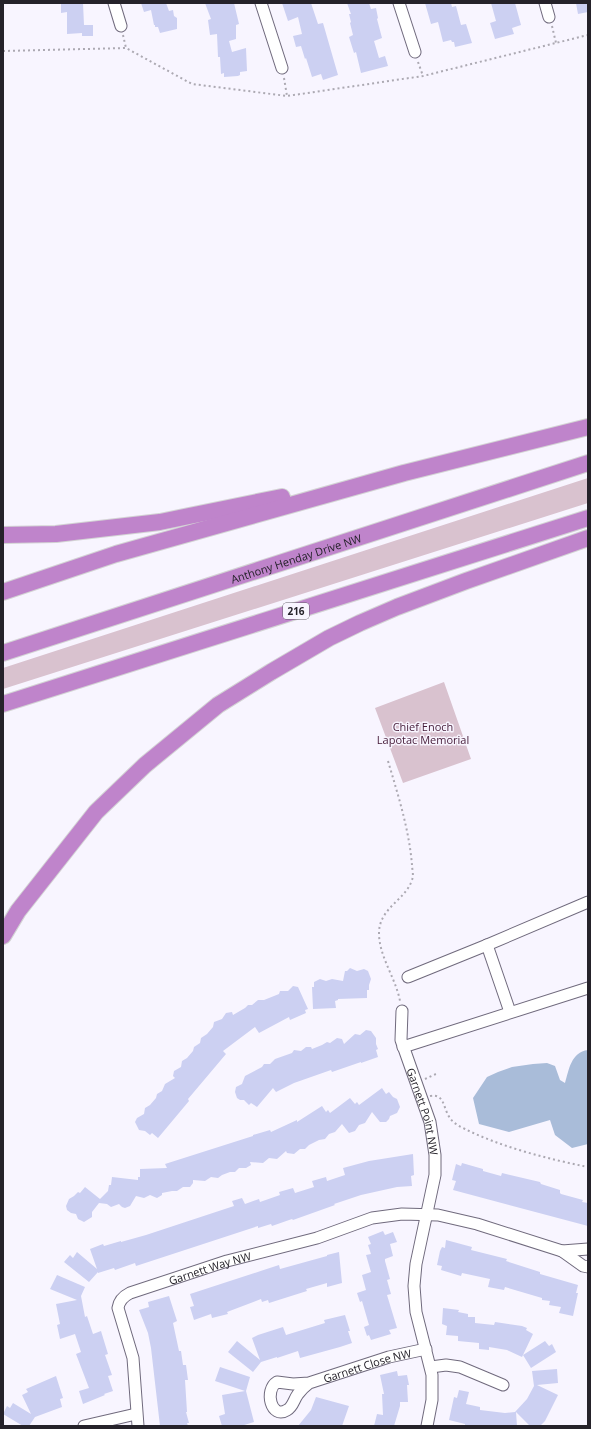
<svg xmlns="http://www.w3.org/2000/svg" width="591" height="1429" viewBox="0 0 591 1429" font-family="'Open Sans',sans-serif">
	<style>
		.green { fill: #d9c2cf }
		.water { fill: #a9bcd9 }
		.building { fill: #ccd0f2 }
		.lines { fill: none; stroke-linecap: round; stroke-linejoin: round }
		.minor-casing { stroke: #706a7d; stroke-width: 13 }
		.highway-casing { stroke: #d3d3d4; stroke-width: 18 }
		.path { stroke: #aca9b2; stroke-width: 2; stroke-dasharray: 2 3; stroke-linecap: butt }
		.minor { stroke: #fff; stroke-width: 11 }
		.highway { stroke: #bf84cb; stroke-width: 16 }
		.labels { text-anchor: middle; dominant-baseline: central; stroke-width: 3; stroke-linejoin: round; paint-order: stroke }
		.shield { fill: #f8f5ff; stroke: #64616a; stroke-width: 1 }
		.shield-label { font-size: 10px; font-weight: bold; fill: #25222a }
		.street-label { font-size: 11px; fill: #25222a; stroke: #f8f5ff }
		.park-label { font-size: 11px; fill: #441a37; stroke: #f8f5ff }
	</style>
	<rect width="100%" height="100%" fill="#f8f5ff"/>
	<path class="green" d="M588,478V503L3,689V668Z
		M444,682L471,759L403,783L375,708Z"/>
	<path class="water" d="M588,1050V1144L572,1148L555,1135L550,1120L509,1132L479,1124L473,1098L487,1077L498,1072L512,1067L533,1064L547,1063L555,1066L560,1080L565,1083C569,1070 571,1052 588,1050Z"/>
	<path class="building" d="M61,3H83L84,25H93V36H82V33L67,34V12L61,13Z
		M141,3H166L169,11L173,10L174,16L177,18V29L160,33L158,27H155V25H154L151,10L144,12Z
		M205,3H234L239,24L236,25V39L229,41L232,52L246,48L247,71L240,72V75L238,76L224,77V73L221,74L220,57H218L217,34L210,35L208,20L211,19Z
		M282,3H311L318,24L323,23L338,75L323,80L321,74L312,77L306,58L305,59L301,46L296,47L293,36L302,34L298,17L288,21Z
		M347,3H369L371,9L376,8L378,18L377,19L382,38L374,41L379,58L385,56L388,66L361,73L356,52L354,53L349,37L353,35L350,23L351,22L349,14H351Z
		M425,3H451L452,7L456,6L461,25L466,24L472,43L455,47L454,42H452L451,40L443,42L438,22L431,24Z
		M491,3H515L521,25L512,28L514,34L495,39L490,23L496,21Z
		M576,3H588V12L578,14Z
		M350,968L357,971L364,969L368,971L371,979L369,985V990H367V998L338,999V1000L335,1001L336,1008L313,1009L312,987H314V982L320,979L326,981L332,979L343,981L345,971H347Z
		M293,986L298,987L308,1009L305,1010L306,1013L290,1020L289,1017L259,1033L255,1027L223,1051L226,1054L188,1099L189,1101L158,1138L152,1133L150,1135L145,1131L139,1130L135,1122L137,1118L144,1114L145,1108L150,1105L156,1098L157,1094L162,1091L165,1084L175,1078L173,1076L174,1071L181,1067L182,1061L187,1058L193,1051L194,1047L200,1043L201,1038L207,1034L213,1027L214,1022L222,1019L226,1013L232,1012L233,1015L245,1008L248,1005H252L258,1000H264L279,994L280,991H288Z
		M366,1030L371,1031L376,1038V1044L378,1049L376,1050L378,1057L361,1063V1062L332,1072L331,1070L294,1083L276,1092L273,1088L257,1107L251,1103L249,1105L244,1100H240L237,1098L235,1092L236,1087L242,1084L245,1076L262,1067L264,1064H270L275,1059L292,1053L294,1050L301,1051L306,1047H311L312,1049L322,1045L327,1042L330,1043L337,1038L342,1039L344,1044L355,1034L360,1035Z
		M382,1088L386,1094L389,1092L393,1097L397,1099L400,1107L397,1113L390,1116L389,1119L386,1122H380L372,1112L365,1123L359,1125L355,1131L349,1133L342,1124L335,1132L329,1134L325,1139L319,1140L309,1145L305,1149H300L294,1154L287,1153L286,1151L277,1159L269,1158L263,1163L250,1162L251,1165L246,1168H239L235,1172H230L222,1175L218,1178L211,1177L205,1181L193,1180V1183L190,1187H183L177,1191H172L162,1193V1195L157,1198L150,1195L144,1198L136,1196L130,1206L125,1208L122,1207L119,1204L111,1207L107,1204L99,1203L92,1212V1217L84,1222L78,1219L76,1214L71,1213L67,1210L66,1206L69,1199L74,1196L78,1192L80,1193L85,1187L100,1199L108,1191L109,1185H111L112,1177L138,1180V1177H140V1169L167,1168L165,1164L253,1136V1135L270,1130L271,1132L297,1120V1122L322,1106L326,1112L328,1110L330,1113L350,1098L355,1104L357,1102L359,1105Z
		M413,1154L414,1175L411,1176L412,1186L397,1187L361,1195L334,1204L335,1205L293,1220L292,1219L272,1226L271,1224L258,1228V1226L136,1266L135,1263L115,1270L114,1268L98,1273V1272L89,1282L64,1262L70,1255L73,1258L77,1252L97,1269L90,1249L103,1244L104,1246L121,1241V1242L146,1235L234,1206L232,1201L242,1198L245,1204L259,1199L260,1202L280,1195L279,1192L293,1188L295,1193L314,1187L312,1181L326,1177L327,1181L345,1175L343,1168L369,1161Z
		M462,1163L483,1169V1171L501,1176L502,1173L540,1182L541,1184L560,1190V1193L561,1194L583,1200L582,1202L588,1203V1226L453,1190L456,1181L452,1180L456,1164L461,1166Z
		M383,1231L385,1235L393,1232L397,1242L390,1244L393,1256L385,1259V1261L390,1279L387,1280L391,1294L387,1295L397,1328L389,1330L391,1334L371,1340L369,1335L367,1336L364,1327L369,1325L362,1301L360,1302L357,1293L366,1290L362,1275L371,1272L366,1255L371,1254L368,1245L371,1244L368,1237Z
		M446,1240L472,1247L471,1250L507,1259L506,1261L540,1272V1274L578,1285L576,1293H578L573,1316L559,1313L561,1307L549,1305L550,1301L542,1300V1298L505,1287L504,1290L488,1287L490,1279L462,1273L461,1276L441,1270L442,1266L437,1265L440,1251L442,1247L445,1248Z
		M339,1252L342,1283L327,1287V1283L306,1289L307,1291L269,1303L268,1300L262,1302L261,1299L227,1312L228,1314L212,1318L211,1314L194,1320L190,1307L194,1306L190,1294L279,1265L280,1269L327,1256V1255Z
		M57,1275L85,1287L81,1296L85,1317L87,1316L93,1334L101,1331L108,1354L105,1355L112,1375L108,1376L113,1391L104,1394L105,1395L83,1404L79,1391L89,1388L76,1354L81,1352L75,1334L60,1339L57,1325L60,1324L56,1304L77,1300L50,1289Z
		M169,1296L177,1321L173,1323L179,1351H181L183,1365H186L188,1380H185L187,1412H186L189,1423H187L188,1426H160L151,1348L148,1333L139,1310L149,1307L148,1302Z
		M443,1308L459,1310L458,1312L468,1314V1317H475V1323L494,1325L495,1322L522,1326L527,1328L526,1330L533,1334L523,1355L545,1341L549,1346L552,1344L556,1352L531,1368L523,1355L522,1357L507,1350L489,1347V1350L479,1349V1343L458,1341V1336L446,1335L447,1326L442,1324Z
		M345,1315L350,1331H348L352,1343L340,1347L300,1358L298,1351L277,1358V1357L261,1362L253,1372L228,1352L237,1341L260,1360L252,1338L258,1335L283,1327L286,1335L325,1323L324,1320Z
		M220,1367L250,1377L246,1391L254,1422L241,1426H222L219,1416L225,1414L222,1395L245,1391L215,1381Z
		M557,1369L558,1383L537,1385L558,1395L545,1421L540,1426H530L516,1412L517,1426H465V1424L449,1420L454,1397L457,1398L459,1390L469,1392L466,1404L480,1407V1410L505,1413L515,1412L527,1399L534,1386L532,1371Z
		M397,1371L398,1376L407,1375L409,1385H407L408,1402H400V1406L394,1426H374L377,1414L383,1415L382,1394H384L380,1375Z
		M56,1376L63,1398L60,1399L62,1407L35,1417L29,1426H23L3,1414L7,1406L10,1408L13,1403L31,1414L22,1395L28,1392L26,1389Z
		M316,1397L349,1406L342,1426H298L311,1410Z"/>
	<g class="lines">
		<g class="minor-casing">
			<g id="minor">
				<path d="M114,3L121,26"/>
				<path d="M261,3L282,68"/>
				<path d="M399,3L415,52"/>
				<path d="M545,3L549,17"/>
				<path d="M487,945L510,1012"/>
				<path d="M408,977L487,945L588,902"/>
				<path id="s1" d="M402,1011L401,1040L430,1122L435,1155V1175L416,1264L414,1286L416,1312L432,1375V1400L427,1426"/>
				<path d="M403,1047L588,988"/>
				<path d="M562,1251L588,1249"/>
				<path d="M431,1367L446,1365L460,1367L503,1385"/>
				<path id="s2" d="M309,1383C305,1386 301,1390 298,1394C294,1399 293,1407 287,1410C271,1420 264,1390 277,1382L293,1384L309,1383L389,1357L426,1349"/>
				<path d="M84,1426L136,1414"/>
				<path id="s3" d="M138,1426L133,1358L118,1308C119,1301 124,1296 130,1293L227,1261L317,1238L372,1218L402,1214L438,1215L477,1224L562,1251L583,1266L588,1267"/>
			</g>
		</g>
		<g class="highway-casing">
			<g id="highway">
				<path d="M3,535L56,534L160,522L282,497"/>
				<path d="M3,592L116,554L404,473L588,427"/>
				<path id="s4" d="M3,653L588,463"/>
				<path d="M3,704L588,518"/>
				<path d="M3,936L18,911L96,812L145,765L218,705L271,672L329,638L360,623L397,607L466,581L588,538"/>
			</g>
		</g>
		<path class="path" d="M552,26L556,43
			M123,35L126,48
			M3,51L126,48L192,84L287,96L423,76L588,35
			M418,62L423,76
			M284,78L287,96
			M388,761C398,795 409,829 412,865C412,869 414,875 412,880C405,901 378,908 379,935C380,958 396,979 400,1001
			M425,1079L438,1073
			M430,1096C445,1093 443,1109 450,1118C453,1123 459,1126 465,1129C501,1147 548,1159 588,1167"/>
		<use href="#minor" class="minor"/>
		<use href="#highway" class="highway"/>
	</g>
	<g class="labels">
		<rect class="shield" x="283" y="603" width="26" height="16" rx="3"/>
		<g class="shield-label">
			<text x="296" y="611">216</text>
		</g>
		<g class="street-label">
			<text stroke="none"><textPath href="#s4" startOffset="308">Anthony Henday Drive NW</textPath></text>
			<text stroke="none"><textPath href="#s1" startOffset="104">Garnett Point NW</textPath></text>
			<text stroke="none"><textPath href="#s3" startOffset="224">Garnett Way NW</textPath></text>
			<text stroke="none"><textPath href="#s2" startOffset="172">Garnett Close NW</textPath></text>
		</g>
		<g class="park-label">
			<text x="423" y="726">Chief Enoch<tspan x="423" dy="13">Lapotac Memorial</tspan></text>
		</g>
	</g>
	<rect width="591" height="1429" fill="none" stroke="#25222a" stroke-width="8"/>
</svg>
